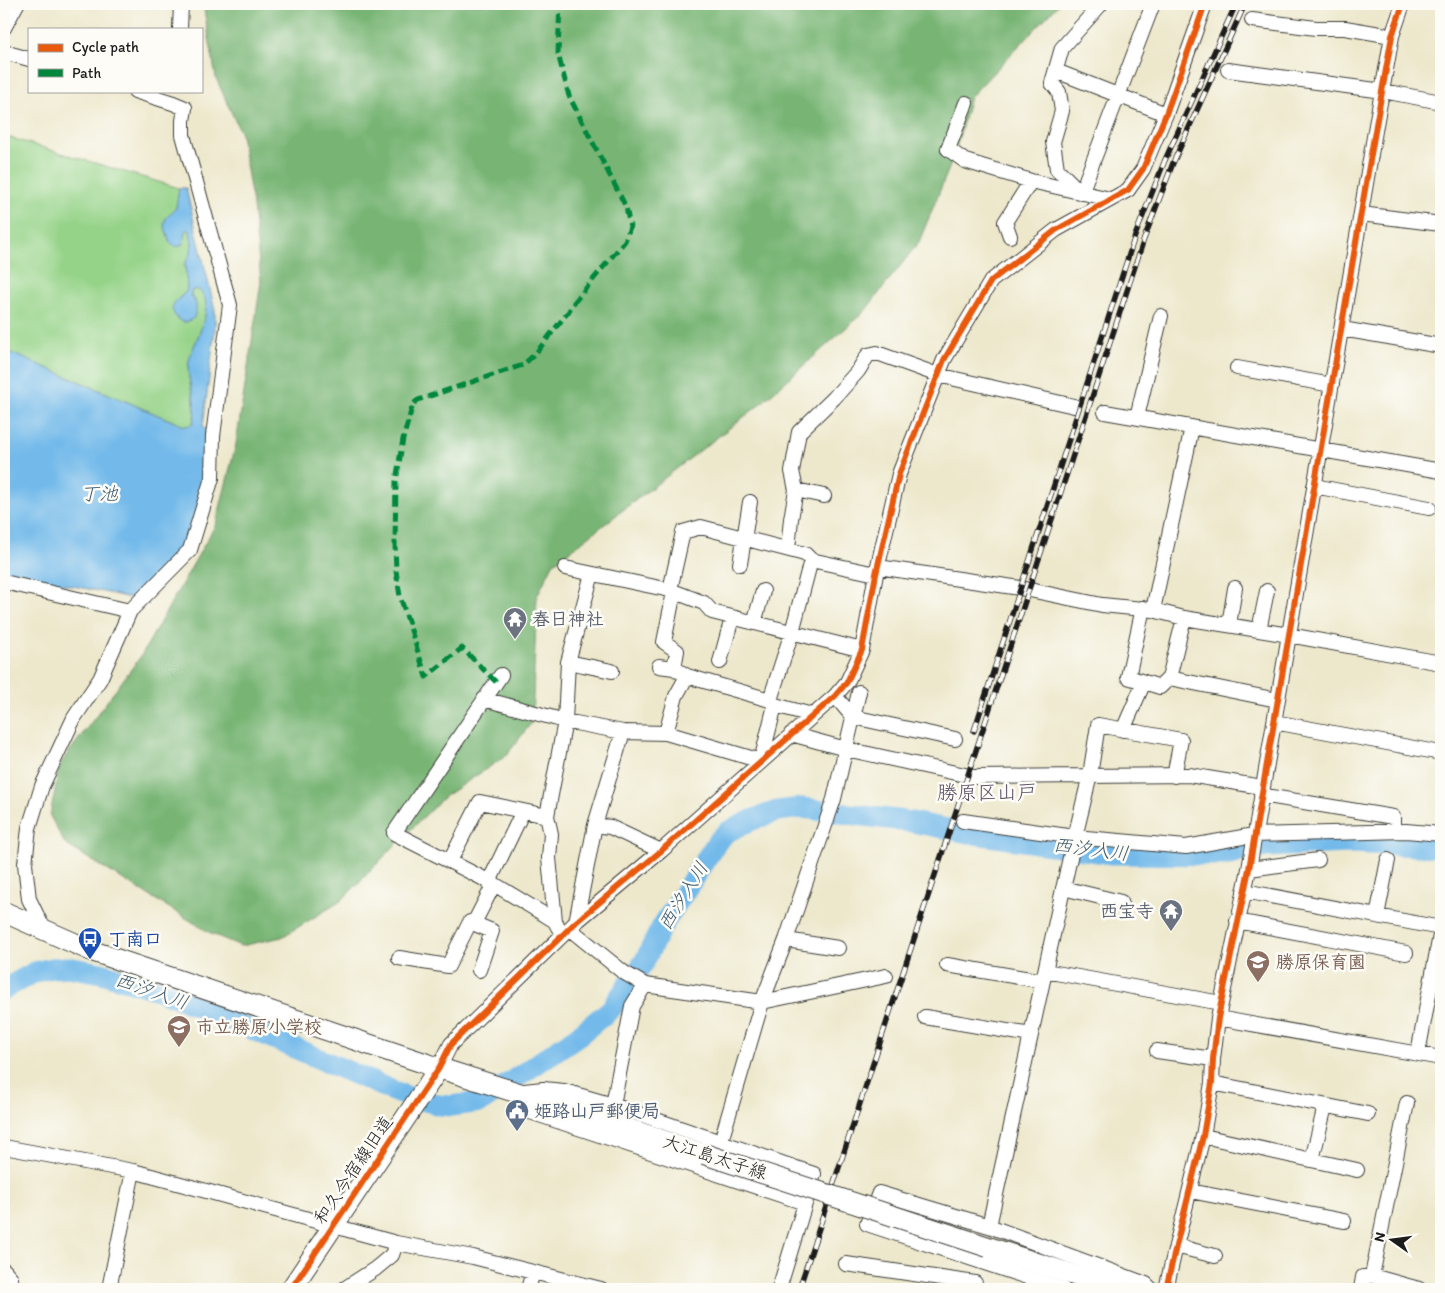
<svg xmlns="http://www.w3.org/2000/svg" width="1445" height="1293" viewBox="0 0 1445 1293" font-family="Itim,'Klee One',sans-serif">
	<style>
		.green { fill: #95d388; stroke: #587852 }
		.forest { fill: #78b574; stroke: #4a6848 }
		.water { fill: #73baea; stroke: #486b83 }
		.lines { fill: none; stroke-linecap: round; stroke-linejoin: round }
		.river { stroke: #73baea; stroke-width: 21 }
		.street-casing { stroke: #3b3b36; stroke-width: 16 }
		.secondary-casing { stroke: #3b3b36; stroke-width: 22 }
		.street { stroke: #fff; stroke-width: 14 }
		.secondary { stroke: #fff; stroke-width: 20 }
		.rail-casing { stroke: #1c1c1c; stroke-width: 5.5 }
		.rail { stroke: #fdfcf7; stroke-width: 4; stroke-dasharray: 11; stroke-linecap: butt }
		.secondary-bridge-casing { stroke: #3b3b36; stroke-width: 22; stroke-linecap: butt }
		.secondary-bridge { stroke: #fff; stroke-width: 20 }
		.quiet { stroke: #00873e; stroke-width: 5; stroke-dasharray: 10 5; stroke-linecap: butt }
		.cycleway-casing { stroke: #fdfcf7; stroke-width: 9 }
		.cycleway { stroke: #e8590c; stroke-width: 6 }
		.labels { text-anchor: middle; dominant-baseline: central; stroke-width: 5; stroke-linejoin: round; paint-order: stroke }
		.worship-label { font-size: 18px; font-weight: bold; fill: #5b616d; stroke: #fdfcf7; text-anchor: start }
		.transit-label { font-size: 18px; font-weight: bold; fill: #164399; stroke: #fdfcf7; text-anchor: start }
		.education-label { font-size: 18px; font-weight: bold; fill: #785e54; stroke: #fdfcf7; text-anchor: start }
		.service-label { font-size: 18px; font-weight: bold; fill: #4e5e75; stroke: #fdfcf7; text-anchor: start }
		.street-label { font-size: 18px; fill: #1c1c1c; stroke: #fdfcf7 }
		.water-label { font-size: 19px; font-style: italic; fill: #3f5b6e; stroke: #fdfcf7 }
		.quarter-label { font-size: 20px; fill: #594e64; stroke: #fdfcf7 }
	</style>
	<rect width="100%" height="100%" fill="#fdfcf7"/>
	<filter id="ink" filterUnits="userSpaceOnUse"><feTurbulence type="fractalNoise" baseFrequency=".02" numOctaves="2"/><feDisplacementMap in="SourceGraphic" scale="10" xChannelSelector="R" yChannelSelector="G"/><feConvolveMatrix kernelMatrix="1 2 1 2 8 2 1 2 1" color-interpolation-filters="sRGB"/></filter>
	<filter id="wash" filterUnits="userSpaceOnUse"><feTurbulence type="fractalNoise" baseFrequency=".0096" numOctaves="4" result="noise"/><feDisplacementMap in="SourceGraphic" scale="20" xChannelSelector="R" yChannelSelector="G"/><feGaussianBlur stdDeviation="1.12" result="paint"/><feColorMatrix in="noise" values="0 0 0 0 0 0 0 0 0 0 0 0 0 0 0 0 0 1.4 0 .05"/><feComposite in="paint" operator="in"/></filter>
	<g filter="url(#wash)">
		<rect width="100%" height="100%" fill="#ede8cc"/>
		<path class="green" d="M4,136L179,188L176,208L166,218L164,224L170,243L187,228L190,231L192,243L191,253L185,264L187,287L186,292L178,299L196,301L191,296V291L197,289C219,301 195,340 190,357C183,382 201,402 192,425L184,426L4,350Z"/>
		<path class="forest" d="M203,4H1059L970,97L954,156L919,242L865,311L758,406L553,564L537,596L532,722L506,756L445,796L401,839L341,901L282,937L241,946L212,934L65,844L50,816L60,764L141,656L216,524L236,444L261,282L253,206L241,134L216,78Z"/>
		<path class="water" d="M179,188H186L215,310V328L203,427L209,432L206,478L187,549L137,600L113,594L4,572V350L184,426L192,425C202,402 183,383 190,357C195,340 219,301 197,289L191,291V296C198,304 197,308 194,318L187,322H182L175,316L172,309L174,303L186,292L187,287L185,264L191,253L192,243L190,231L187,229L185,231L183,244L178,247L170,243L164,224L166,218L176,208Z"/>
		<g class="lines">
			<path class="river" d="M4,989L35,972L52,968L68,967L101,973L161,991L221,1016L400,1094L439,1105L451,1106L481,1102L579,1035L611,1009L644,962L661,928L717,842L727,832L752,820L777,811L802,808L912,822L968,833L1111,854L1225,855L1266,847L1349,843L1441,847"/>
		</g>
	</g>
	<g filter="url(#ink)">
		<g class="lines">
			<g class="street-casing">
				<path id="street" d="M1101,4L1062,48L1052,83L1059,92L1062,111L1053,142L1057,169L1081,193L1153,4
					M1252,20L1316,28H1345L1392,36
					M4,28L17,4
					M180,29L181,4
					M4,52L29,59
					M1228,70L1383,91L1441,102
					M1056,71L1166,114
					M966,103L948,149L965,161L1031,181L1110,199
					M1361,214L1441,224
					M1010,236L1005,222L1031,181
					M1342,329L1441,346
					M1237,368L1332,385
					M1105,412L1441,471
					M1137,417L1161,316
					M1314,486L1429,508
					M796,490L824,496
					M788,549L791,519L796,490L792,471L799,432L834,398L858,371L868,355L877,353L938,375L1074,406
					M811,560L876,574
					M740,564L750,502
					M878,567L1020,588L1102,605L1153,610L1184,618L1289,635L1441,663
					M565,568L670,590L704,603L712,612L862,650
					M4,582L130,611
					M670,590L683,532L701,527L805,554L811,560L792,632L770,700L775,705L812,715
					M1143,608L1128,677L1160,687L1169,678L1184,618
					M1153,610L1192,427
					M754,623L763,591
					M1229,625L1235,588
					M1259,630L1267,591
					M568,662L612,671
					M720,662L732,618
					M659,666L674,668L687,676L770,700
					M674,668L677,651L664,642L674,592
					M501,675L394,833L494,884L555,921
					M1169,678L1277,700
					M835,696L853,717L955,739
					M484,699L565,721L623,732L666,733L761,761L775,705
					M1274,722L1441,753
					M1123,730L1144,682
					M666,733L676,696L687,676
					M791,734L846,749L974,777L1189,775L1262,787
					M1261,795L1393,817V831
					M963,821L1075,837L1186,847L1254,835L1406,831L1441,834
					M595,825L610,827L661,851
					M450,861L480,802L547,816
					M1249,869L1318,860
					M489,882L523,811
					M1063,888L1121,902
					M1244,891L1441,928
					M1377,916L1388,860
					M1237,921L1406,953
					M576,922L595,825L623,732
					M474,923L494,884
					M558,927L555,921L549,858L551,834L547,816L565,721L568,662L592,574
					M570,929L623,972L645,985L762,1002L886,976
					M44,930L29,899L25,864L29,828L42,786L74,718L100,679L130,611L190,550L212,478L213,436L230,305L183,135V121L185,108L173,103L135,91
					M786,940L838,948
					M399,958L448,966L470,922L492,931L479,970
					M947,965L1043,981
					M1045,971L1221,1003
					M925,1017L1031,1035
					M1218,1018L1441,1058
					M1157,1051L1213,1059
					M1418,1053L1441,930
					M439,1068L451,1044L576,922L661,851L835,696L847,682L862,650L876,574L899,474L944,360L991,281L1056,230L1128,190L1143,169L1166,114L1205,4
					M1212,1083L1368,1114
					M613,1105L632,1006L645,985
					M1203,1136L1357,1170
					M721,1141L762,1002L786,940L834,799L859,692
					M4,1147L133,1171L396,1243L473,1257L601,1289
					M1312,1160L1325,1106
					M1190,1191L1344,1221
					M989,1226L1069,862L1090,775L1098,725L1181,740L1174,776
					M1176,1246L1215,1256
					M846,1264L975,1283
					M4,1270L11,1278L9,1289
					M1372,1276L1407,1103
					M109,1289L133,1171
					M344,1289L375,1269L392,1255L396,1243
					M528,1289L533,1272
					M779,1289L814,1174L613,1105L564,1091L543,1089L515,1092L524,1110L805,1203
					M1063,1289L867,1224L879,1193L989,1226L1146,1284L1151,1289
					M1166,1289L1176,1246L1203,1136L1212,1083L1213,1059L1218,1018L1249,869L1376,125L1392,36L1403,4
					M1361,1289L1363,1277L1372,1276L1419,1289"/>
			</g>
			<g class="secondary-casing">
				<path id="secondary" d="M4,912L92,951L439,1068L582,1113L704,1154
					M988,1247L1117,1289
					M291,1289L439,1068"/>
			</g>
			<use href="#street" class="street"/>
			<use href="#secondary" class="secondary"/>
			<g class="rail-casing">
				<path id="rail" d="M974,731L1135,236L1165,160L1236,4
					M799,1289L1144,239L1173,163L1245,4"/>
			</g>
			<use href="#rail" class="rail"/>
			<g class="secondary-bridge-casing">
				<path id="secondary-bridge" d="M704,1154L988,1247"/>
			</g>
			<use href="#secondary-bridge" class="secondary-bridge"/>
			<path class="quiet" d="M496,682L462,648L426,677L400,596L396,571L395,544L396,481L403,439L413,404L418,400L523,365L535,354L569,311L572,305L625,241L630,227L626,207L569,96L558,54L560,4"/>
			<g class="cycleway-casing">
				<path id="cycleway" d="M291,1289L439,1068L451,1044L576,922L661,851L835,696L847,682L862,650L876,574L899,474L944,360L991,281L1056,230L1128,190L1143,169L1166,114L1205,4
					M1166,1289L1176,1246L1203,1136L1212,1083L1213,1059L1218,1018L1249,869L1376,125L1392,36L1403,4"/>
			</g>
			<use href="#cycleway" class="cycleway"/>
		</g>
	</g>
	<defs>
		<g id="temple-pin" transform="scale(1.25)"><path d="M0 17L-7.5 6A9.5 9.5 0 1 1 7.5 6Z" fill="#6b7280" stroke="#fdfcf7"/><path d="M0-6L5-2H3V0L6.5 2.5H4V6H1.5V3h-3V6H-4V2.5H-6.5L-3 0V-2H-5Z" fill="#fff"/></g>
		<g id="bus-pin" transform="scale(1.25)"><path d="M0 17L-7.5 6A9.5 9.5 0 1 1 7.5 6Z" fill="#1a4fb4" stroke="#fdfcf7"/><path d="M-5-6H5V4H4V6H2V4H-2V6H-4V4H-5ZM-3.5-4V0h7V-4ZM-3.5 1.2v1.5H-2V1.2ZM2 1.2v1.5H3.5V1.2Z" fill="#fff"/></g>
		<g id="school-pin" transform="scale(1.25)"><path d="M0 17L-7.5 6A9.5 9.5 0 1 1 7.5 6Z" fill="#8d6e63" stroke="#fdfcf7"/><path d="M0-5L7-2L0 1L-7-2ZM-4 1L0 2.5L4 1V4Q0 6-4 4Z" fill="#fff"/></g>
		<g id="civic-pin" transform="scale(1.25)"><path d="M0 17L-7.5 6A9.5 9.5 0 1 1 7.5 6Z" fill="#5c6f8a" stroke="#fdfcf7"/><path d="M-.6-6.5H3V-4.5H.6V-3L4-1V1h2V6H-6V1h2V-1L-.6-3ZM-1.2 2.5V6h2.4V2.5Z" fill="#fff"/></g>
	</defs>
	<g fill-rule="evenodd">
		<use href="#temple-pin" x="515" y="619"/>
		<use href="#temple-pin" x="1171" y="911"/>
		<use href="#bus-pin" x="90" y="939"/>
		<use href="#school-pin" x="1258" y="962"/>
		<use href="#school-pin" x="179" y="1027"/>
		<use href="#civic-pin" x="517" y="1111"/>
	</g>
	<g class="labels">
		<g class="worship-label">
			<text x="532" y="619">春日神社</text>
			<text x="1154" y="911" text-anchor="end">西宝寺</text>
		</g>
		<g class="transit-label">
			<text x="108" y="939">丁南口</text>
		</g>
		<g class="education-label">
			<text x="1276" y="962">勝原保育園</text>
			<text x="196" y="1027">市立勝原小学校</text>
		</g>
		<g class="service-label">
			<text x="534" y="1111">姫路山戸郵便局</text>
		</g>
		<g class="street-label">
			<text transform="translate(715 1157) rotate(18)">大江島太子線</text>
			<text transform="translate(353 1170) rotate(-56)">和久今宿線旧道</text>
		</g>
		<g class="water-label">
			<text x="99" y="493">丁池</text>
			<text transform="translate(1091 849) rotate(7)">西汐入川</text>
			<text transform="translate(683 896) rotate(-58)">西汐入川</text>
			<text transform="translate(152 991) rotate(19)">西汐入川</text>
		</g>
		<g class="quarter-label">
			<text x="987" y="792">勝原区山戸</text>
		</g>
	</g>
	<rect width="1445" height="1293" fill="none" stroke="#fdfcf7" stroke-width="20"/>
	<rect x="28" y="28" width="175" height="65" fill="#fdfcf7" stroke="#a3a29f"/>
	<rect x="38" y="44" width="25" height="8" fill="#e8590c" stroke="#a3a29f"/>
	<text x="72" y="52" font-size="15" fill="#1c1c1c">Cycle path</text>
	<rect x="38" y="69" width="25" height="8" fill="#00873e" stroke="#a3a29f"/>
	<text x="72" y="78" font-size="15" fill="#1c1c1c">Path</text>
	<g transform="translate(1392 1240) rotate(284)" stroke="#fdfcf7" stroke-width="4" paint-order="stroke">
	<path d="M0-4L9 19L0 12L-9 19Z" fill="#1c1c1c"/>
	<text y="-8" font-size="14" font-weight="bold" text-anchor="middle" fill="#1c1c1c">N</text>
	</g>
</svg>
